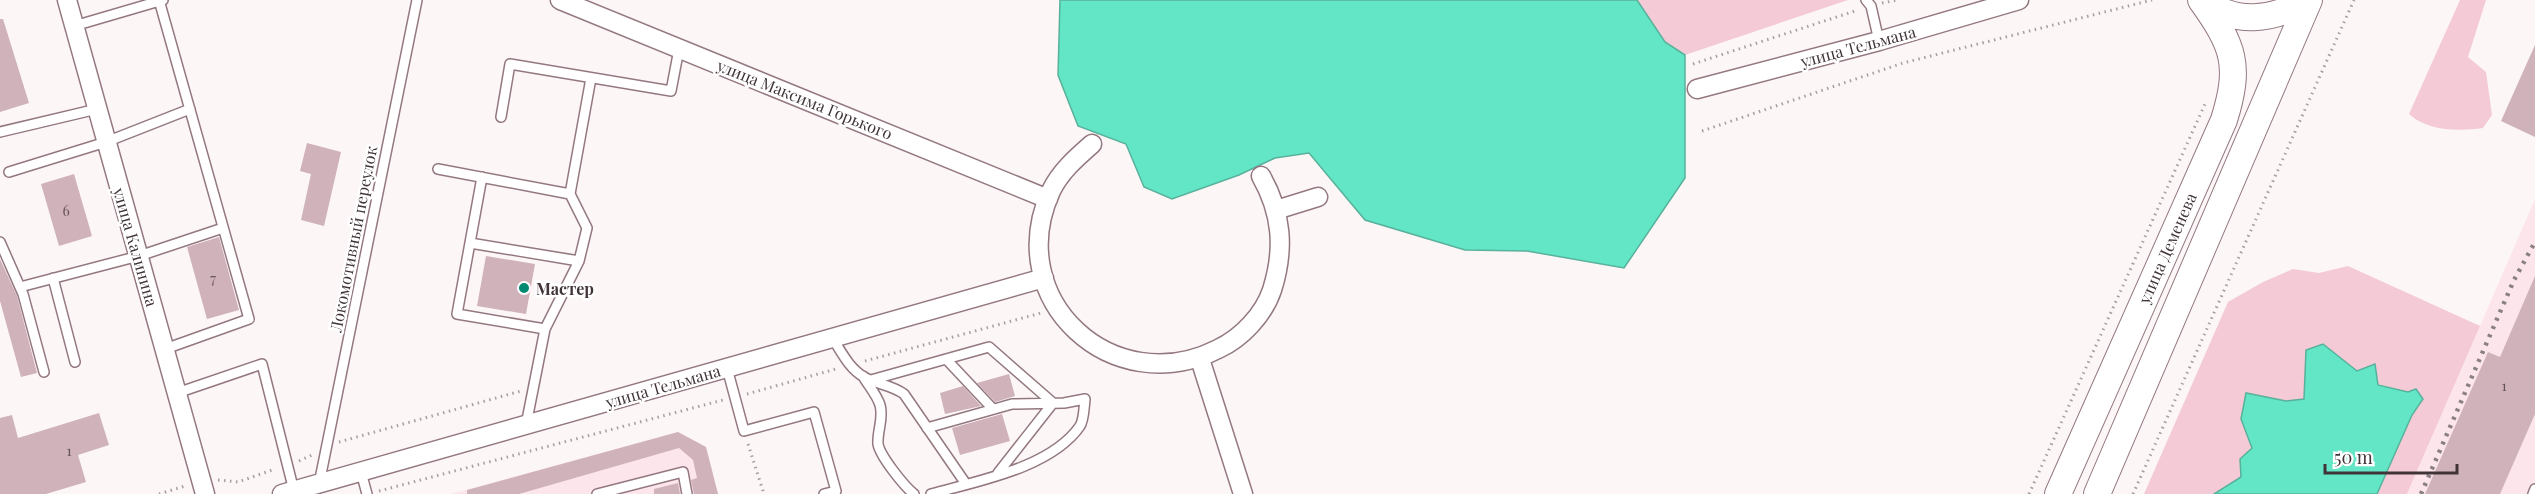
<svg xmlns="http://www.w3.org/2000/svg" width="2535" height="494" viewBox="0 0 2535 494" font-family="'Playfair Display',serif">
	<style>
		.built { fill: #fde5ec }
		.green { fill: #f4cad6 }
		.water { fill: #62e6c5; stroke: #58b19b; stroke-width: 1.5 }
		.building { fill: #d0b2ba }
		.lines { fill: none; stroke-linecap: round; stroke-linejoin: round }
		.service-casing { stroke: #947880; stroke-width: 12 }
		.minor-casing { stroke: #947880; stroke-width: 21 }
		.secondary-casing { stroke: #947880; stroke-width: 28 }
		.path { stroke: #a79ea0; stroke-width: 3; stroke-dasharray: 1.5 4.5; stroke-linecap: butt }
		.service { stroke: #fff; stroke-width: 9 }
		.minor { stroke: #fff; stroke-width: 18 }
		.secondary { stroke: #fff; stroke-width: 26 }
		.rail { stroke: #8a8083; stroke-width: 4.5; stroke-dasharray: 3 6; stroke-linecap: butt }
		.poi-dot { fill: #008a71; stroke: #fff; stroke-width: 2 }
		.labels { text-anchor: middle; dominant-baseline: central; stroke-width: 5; stroke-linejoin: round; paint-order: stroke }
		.number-label { font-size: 14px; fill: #645458 }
		.street-label { font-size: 16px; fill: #403438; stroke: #fff }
		.poi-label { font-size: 16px; font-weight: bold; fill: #403438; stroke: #fff; text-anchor: start }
	</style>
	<rect width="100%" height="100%" fill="#fcf6f7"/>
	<path class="built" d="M2535,199V494H2407L2480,326Z
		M678,432L706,447L718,494H451Z"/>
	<path class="green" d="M1637,0H1848L1685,55L1665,42Z
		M2460,0H2486L2468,57L2486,72L2492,115L2483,128C2459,131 2429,132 2409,114Z
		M2348,266L2480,326L2407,494H2377L2412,415L2423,399L2408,392L2378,384L2357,371L2306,350L2304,399L2286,401L2241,419L2253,448L2241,459V477L2214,494H2144L2228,302L2263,282L2293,269L2319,273Z"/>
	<path class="water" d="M1060,0H1637L1665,42L1685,55V178L1624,268L1527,251L1465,250L1365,220L1309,153L1275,158L1239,175L1172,199L1144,187L1126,144L1078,126L1058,75Z
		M2323,344L2357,371L2375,364L2378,385L2408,392L2416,389L2423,399L2412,415L2377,494H2214L2241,477L2240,459L2252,448L2241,419L2246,393L2286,401L2304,399L2306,350Z"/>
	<path class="building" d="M0,19H3L29,103L0,112Z
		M2535,45V137L2501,121Z
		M307,143L341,152L324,226L301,220L311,174L300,171Z
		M74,174L92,236L59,246L41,184Z
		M219,237L239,310L207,319L187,247Z
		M486,256L535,264L526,314L477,306Z
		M0,259L17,296L37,373L21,377L0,301Z
		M2535,276V414L2500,494H2425L2488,352L2500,357Z
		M1009,374L1015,396L995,402L977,383Z
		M963,386L981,406L945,414L940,393Z
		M99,413L109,445L78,455L86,482L46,494H0V418L12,415L18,438Z
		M1002,414L1010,441L960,455L952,428Z
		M678,432L706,447L718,494H694L691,480L697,478L693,460L679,448L519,494H467V490Z
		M678,483L680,494H654V489Z"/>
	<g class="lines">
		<g class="service-casing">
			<path id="service" d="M159,0L249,319L165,349
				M1866,0L1871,6L1879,41
				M74,26L163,0
				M501,117L510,64L671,91L679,49
				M0,132L97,109
				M438,169L570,194
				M9,172L106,142L190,109
				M482,177L457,314L545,329
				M0,242L23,294L44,372
				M470,243L579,261
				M53,278L75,362
				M20,287L139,256L223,228
				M833,339C842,353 849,368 864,377C876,384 892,385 904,394L966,484
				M946,359L993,409
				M727,368L744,431L814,412L836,491L824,494
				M863,376C868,385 877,395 880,405C884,418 877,431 878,444C880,456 904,486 914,494
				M871,380L989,347L1053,403L998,473
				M177,393L262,364L294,491
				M526,425L545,329L579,261L587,228L570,194L591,78
				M927,428L1012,404L1064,403L1085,399C1084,407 1084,420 1080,426C1051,468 977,481 931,494
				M361,472L367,494
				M319,484L417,0
				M597,494L683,472L687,494
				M2533,494L2535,489"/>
		</g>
		<g class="minor-casing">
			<path id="minor" d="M67,0L205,494
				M560,0L1048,199
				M1697,89L1879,41L2019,0
				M1092,144C1076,158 1060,172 1051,191C1001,300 1113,402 1218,349C1242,338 1264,314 1272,290C1285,249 1282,213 1261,176
				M1276,210L1318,197
				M1200,359L1243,494
				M282,494L1044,278"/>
		</g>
		<g class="secondary-casing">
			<path id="secondary" d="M2204,0C2234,25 2274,21 2305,0
				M2058,494L2224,120C2241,65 2234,46 2201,0
				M2097,494L2309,0"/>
		</g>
		<path class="path" d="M1882,3L1898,0
			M1693,64L1858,10
			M1702,131L1903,63L2152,0
			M865,361L1041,313
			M747,394L836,369
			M339,442L521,391
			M748,444L764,494
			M299,461L312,455
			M218,480L238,482L275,469
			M379,491L723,400
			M159,494L185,486
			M2029,494L2205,104
			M2133,494L2354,0"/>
		<use href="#service" class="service"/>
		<use href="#minor" class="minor"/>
		<use href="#secondary" class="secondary"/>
		<path class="rail" d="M2421,494L2514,280L2535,242"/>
	</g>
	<circle class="poi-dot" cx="524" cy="288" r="6"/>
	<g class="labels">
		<g class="number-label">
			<text x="66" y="210">6</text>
			<text x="213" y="278">7</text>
			<text x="2504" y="385">1</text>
			<text x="69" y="450">1</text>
		</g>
		<g class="street-label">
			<text transform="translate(1858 46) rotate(-15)">улица Тельмана</text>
			<text transform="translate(805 99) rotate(22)">улица Максима Горького</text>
			<text transform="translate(353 239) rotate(-79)">Локомотивный переулок</text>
			<text transform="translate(136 247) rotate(74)">улица Калинина</text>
			<text transform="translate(2167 248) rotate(-66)">улица Деменева</text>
			<text transform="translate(663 386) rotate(-16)">улица Тельмана</text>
		</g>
		<g class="poi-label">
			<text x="536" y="288">Мастер</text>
		</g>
	</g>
	<path d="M2325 464v9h132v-9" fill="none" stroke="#403438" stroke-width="3"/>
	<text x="2334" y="464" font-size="18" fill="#403438" stroke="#ffffff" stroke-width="4.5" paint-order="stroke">50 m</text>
</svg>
